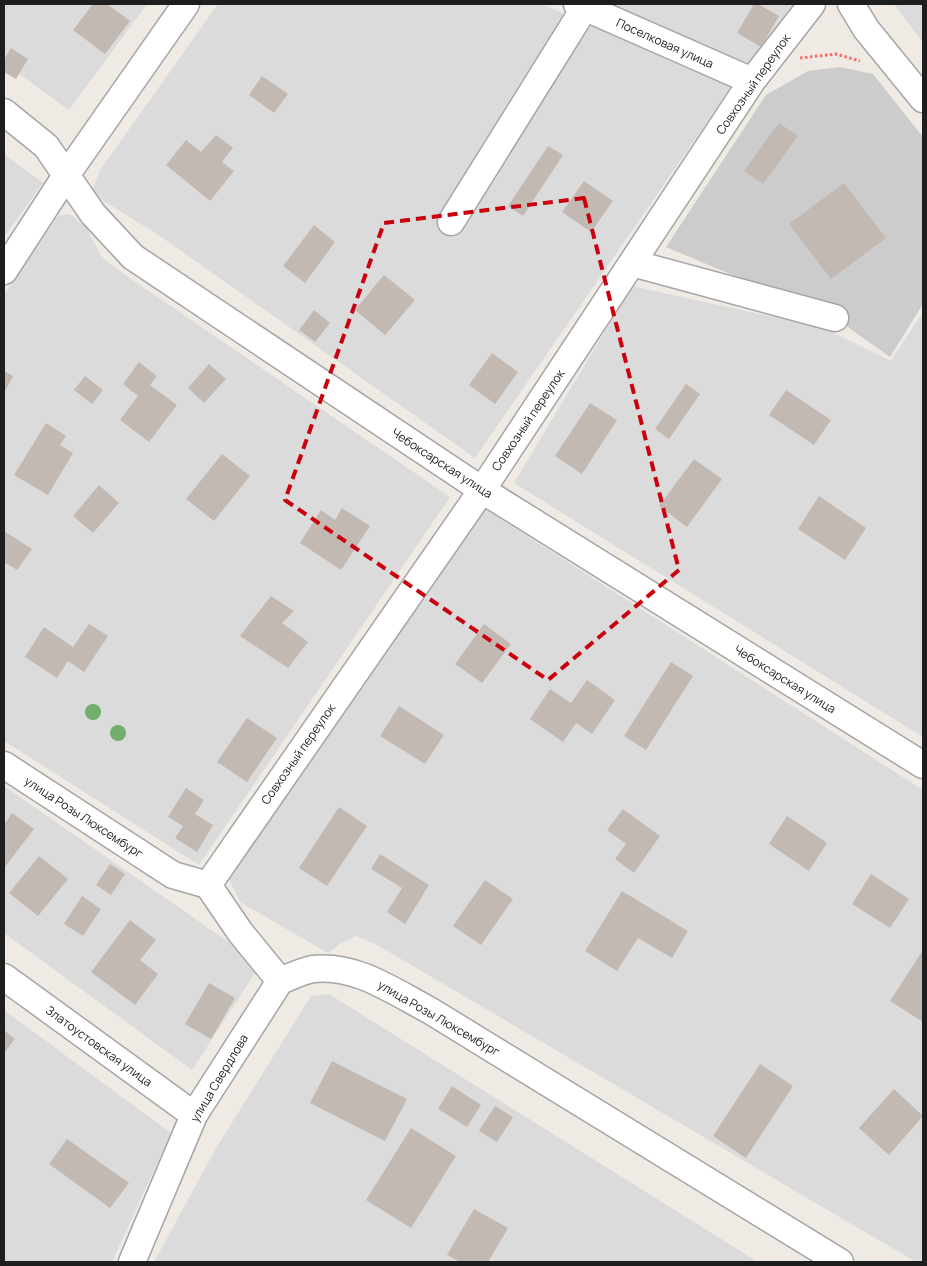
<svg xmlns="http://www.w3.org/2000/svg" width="927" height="1266" viewBox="0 0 927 1266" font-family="Manrope,sans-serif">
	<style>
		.residential { fill: #dcdbdb }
		.religious { fill: #ccc }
		.building { fill: #c3b9b3 }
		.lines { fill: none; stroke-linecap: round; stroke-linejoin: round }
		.minor-casing { stroke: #a5a5a5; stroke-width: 29 }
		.path { stroke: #fa6d69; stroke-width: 3; stroke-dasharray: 2.5 2.5; stroke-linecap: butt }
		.minor { stroke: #fff; stroke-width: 26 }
		.tree { fill: #72ae6d }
		.marked { fill: none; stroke: #cb000f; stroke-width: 4; stroke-dasharray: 10 6; stroke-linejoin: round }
		.labels { text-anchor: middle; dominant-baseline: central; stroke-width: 4; stroke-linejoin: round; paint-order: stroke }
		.street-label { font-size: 12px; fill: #1e1e1e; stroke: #fff }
	</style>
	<rect width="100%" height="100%" fill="#efeae4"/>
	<path class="residential" d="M4,4H147L69,110L4,63Z
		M218,4H542L732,86L475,458L157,234L97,197L93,189L100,170Z
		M607,4H797L751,69Z
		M894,4H923V43Z
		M4,154L43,183L4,237Z
		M70,214L86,227L101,256L118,270L450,497L199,865L4,741V295L58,216Z
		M632,286L824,328L891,361L923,312V737L514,483Z
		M482,507L923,790V1262H916L379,946L356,936L341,943L328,953L240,902L228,877Z
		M4,786L230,943L255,973L192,1070L4,933Z
		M329,994L758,1262H154L215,1150L311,996Z
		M4,1010L171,1133L112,1262H4Z"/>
	<path class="religious" d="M840,67L873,74L923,137V304L890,357L835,318L666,247L766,95L808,71Z"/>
	<path class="building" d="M93,4H107L130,21L105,54L73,30Z
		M754,4H758L779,16L761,47L737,33Z
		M11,48L28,59L16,79L4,72V60Z
		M262,76L288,94L274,113L249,95Z
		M779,123L798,136L763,184L744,171Z
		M216,135L233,148L222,162L234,171L210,201L166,165L186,140L201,152Z
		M548,146L563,155L523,216L508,206Z
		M584,181L613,201L591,232L562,212Z
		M844,183L886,238L831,279L789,224Z
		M314,225L335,242L305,283L283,266Z
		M384,275L415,300L385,335L355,310Z
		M314,310L330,323L315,342L299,330Z
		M492,353L518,372L495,404L469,385Z
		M139,362L157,376L150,385L177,405L149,442L120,420L138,396L123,384Z
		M209,364L226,379L204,403L188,388Z
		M4,371L13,376L4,393Z
		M85,376L103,390L92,404L74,390Z
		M686,384L700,394L669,439L655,429Z
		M786,390L831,420L814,445L769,415Z
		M590,403L617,420L582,474L555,456Z
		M46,423L66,436L60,445L73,453L48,495L14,475Z
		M222,454L250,476L214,521L186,499Z
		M694,459L722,479L687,527L659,506Z
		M99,485L119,503L93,533L73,516Z
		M819,496L866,528L845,560L798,529Z
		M342,508L370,526L341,570L300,543L321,510L335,520Z
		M4,531L32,549L17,570L4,562Z
		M271,596L294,611L282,623L308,642L288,668L240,636Z
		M89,624L108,636L84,672L68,661L57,678L25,657L44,627L73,647Z
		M484,624L511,644L482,683L455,664Z
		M671,662L693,676L646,750L624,736Z
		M587,680L615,700L592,734L576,723L563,742L530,719L550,689L571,703Z
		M399,706L444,735L425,764L380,736Z
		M247,718L277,738L247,782L217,762Z
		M186,788L204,800L195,814L213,825L197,852L175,838L183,826L168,817Z
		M339,807L367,826L327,886L299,868Z
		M623,809L660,836L634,873L615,859L626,844L607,830Z
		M12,813L34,829L4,868V825Z
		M787,816L827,843L809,871L769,844Z
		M380,854L429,885L405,924L387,912L402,888L371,869Z
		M39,856L68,879L38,916L9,893Z
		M110,864L125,874L111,895L96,885Z
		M871,874L909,899L890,928L852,904Z
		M485,880L513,899L481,945L453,926Z
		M622,891L688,931L672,958L638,938L617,971L585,951Z
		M82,896L101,909L83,936L64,924Z
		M130,920L156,940L140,960L158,974L135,1005L91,972Z
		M923,950V1022L890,1001Z
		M209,983L235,998L211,1039L185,1024Z
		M4,1030L15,1039L4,1053Z
		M332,1061L407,1099L385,1141L310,1103Z
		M760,1064L793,1086L746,1158L713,1136Z
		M452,1086L481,1105L467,1127L438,1109Z
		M894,1089L923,1116L889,1155L859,1128Z
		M495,1106L513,1117L497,1142L479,1131Z
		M411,1128L456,1156L411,1228L366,1200Z
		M67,1139L129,1183L110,1208L49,1164Z
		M474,1209L508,1228L488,1262H460L447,1255Z"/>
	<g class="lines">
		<g class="minor-casing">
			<path id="minor" d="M577,4L752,81
				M851,4L866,29L923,99
				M4,112L46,146L93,214L133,257L482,490L923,765
				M451,222L585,7
				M632,263L835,318
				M4,271L67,174L186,4
				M4,765L173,875L208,885L240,932L280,981C290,977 302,971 313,969C355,964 393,991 429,1010L840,1262
				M208,885L482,490L752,81L812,4
				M4,977L194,1115
				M132,1262L194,1115L280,981"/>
		</g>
		<path class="path" d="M800,58L836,54L860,61"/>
		<use href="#minor" class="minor"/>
	</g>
	<g class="tree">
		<circle cx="93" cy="712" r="8"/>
		<circle cx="118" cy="733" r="8"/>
	</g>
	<path class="marked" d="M584,198L679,570L548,680L285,500L384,223Z"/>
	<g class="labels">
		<g class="street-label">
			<text transform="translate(665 43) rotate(24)">Поселковая улица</text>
			<text transform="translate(753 84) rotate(-55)">Совхозный переулок</text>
			<text transform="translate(528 420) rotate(-56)">Совхозный переулок</text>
			<text transform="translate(442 463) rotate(33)">Чебоксарская улица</text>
			<text transform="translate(785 679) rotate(32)">Чебоксарская улица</text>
			<text transform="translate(298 754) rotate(-55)">Совхозный переулок</text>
			<text transform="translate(84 817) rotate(33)">улица Розы Люксембург</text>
			<text transform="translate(439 1018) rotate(30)">улица Розы Люксембург</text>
			<text transform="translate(99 1046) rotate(36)">Златоустовская улица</text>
			<text transform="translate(219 1078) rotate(-59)">улица Свердлова</text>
		</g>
	</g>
	<rect width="927" height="1266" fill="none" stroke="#1e1e1e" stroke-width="10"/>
</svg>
